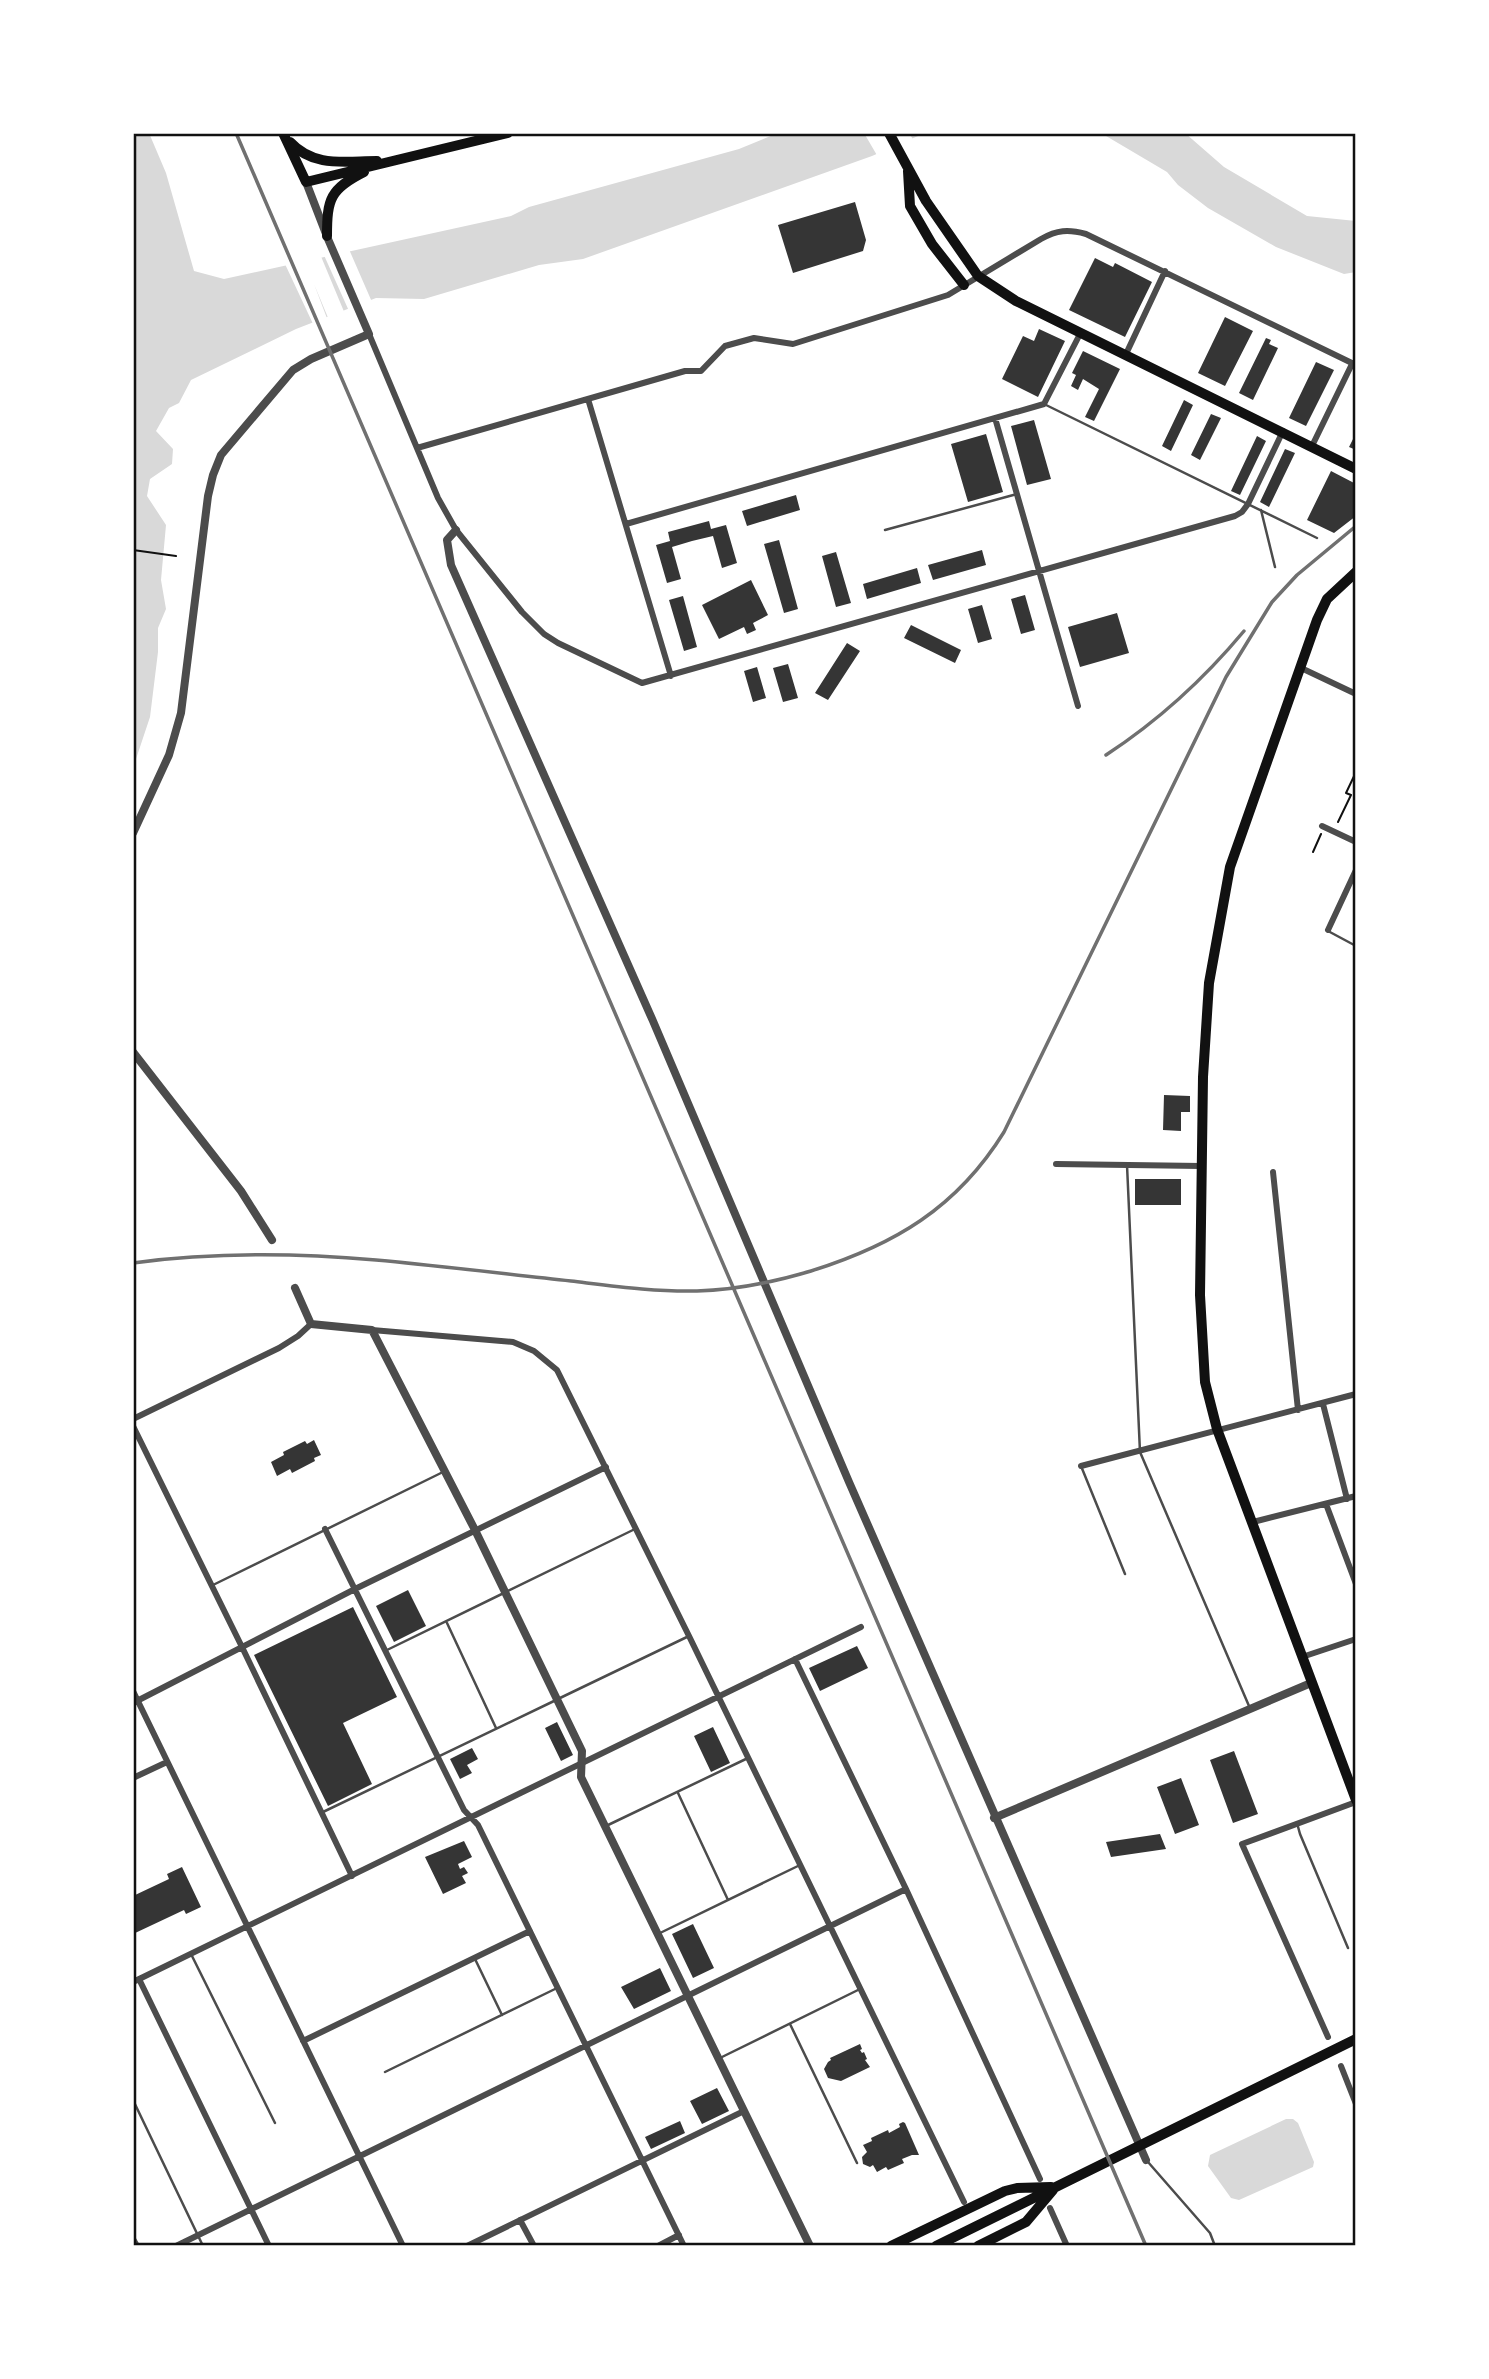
<svg xmlns="http://www.w3.org/2000/svg" width="1489" height="2379" viewBox="0 0 1489 2379" font-family="Poppins,sans-serif">
	<style>
		.water { fill: #d9d9d9 }
		.pier { fill: #fff }
		.building { fill: #353535 }
		.lines { fill: none; stroke-linecap: round; stroke-linejoin: round }
		.path { stroke: #111; stroke-width: 2 }
		.service { stroke: #4c4c4c; stroke-width: 2.5 }
		.minor { stroke: #4c4c4c; stroke-width: 6 }
		.tertiary { stroke: #4c4c4c; stroke-width: 8 }
		.primary { stroke: #111; stroke-width: 10 }
		.rail { stroke: #707070; stroke-width: 3.5 }
		.neatline { fill: none; stroke: #111; stroke-width: 2.5 }
	</style>
	<rect width="100%" height="100%" fill="#fff"/>
	<path class="water" d="M133,133H149L166,173L194,271L224,279L511,216L529,207L739,149L778,133H925L872,156L583,259L539,265L424,299L376,298L296,329L191,380L179,403L169,408L156,431L173,449L172,464L150,479L147,496L166,525L161,580L166,609L158,628V652L150,717L133,768Z
		M1101,133H1185L1224,167L1307,216L1356,221V272L1344,274L1276,247L1208,208L1178,185L1167,172Z
		M1286,2119H1293L1298,2123L1314,2162L1313,2167L1239,2200L1231,2198L1208,2166L1210,2155Z"/>
	<path class="pier" d="M864,133H909L914,141L878,157Z
		M348,247L372,302L349,311L323,253Z
		M320,254L345,314L329,320L314,284L328,321L314,326L285,264Z"/>
	<path class="building" d="M855,202L866,240L863,251L793,273L778,225Z
		M1095,258L1113,267L1115,263L1152,282L1125,337L1069,310Z
		M1225,317L1253,331L1225,386L1198,373Z
		M1039,329L1065,341L1038,397L1002,379L1023,336L1034,341Z
		M1266,338L1271,340L1269,344L1278,348L1253,400L1239,393Z
		M1083,351L1120,369L1094,421L1085,417L1099,389L1083,379L1078,390L1071,386L1076,375L1072,373Z
		M1316,362L1334,370L1306,426L1289,418Z
		M1184,400L1193,405L1171,451L1162,446Z
		M1211,414L1221,418L1200,460L1191,455Z
		M1034,420L1051,479L1027,485L1011,426Z
		M1356,433V450L1349,447Z
		M986,434L1003,492L968,502L951,444Z
		M1257,436L1266,441L1240,495L1231,491Z
		M1285,449L1295,453L1269,507L1260,502Z
		M1331,471L1356,484V516L1334,533L1307,520Z
		M796,495L800,510L747,526L742,511Z
		M709,521L711,529L726,525L737,563L722,568L713,536L692,541L672,547L681,579L667,583L656,545L670,541L668,532Z
		M779,540L798,609L784,613L764,544Z
		M982,550L986,565L933,580L928,565Z
		M836,552L851,603L836,607L822,556Z
		M917,568L921,583L867,599L863,584Z
		M751,580L768,615L753,623L756,630L747,634L744,627L719,639L702,605Z
		M1025,595L1035,630L1021,634L1011,599Z
		M683,596L697,647L684,651L669,600Z
		M982,605L992,639L978,643L968,609Z
		M1117,613L1129,653L1080,667L1068,627Z
		M911,625L961,650L955,663L904,638Z
		M847,643L860,651L828,700L815,693Z
		M788,664L798,698L783,702L773,668Z
		M757,667L766,698L753,702L744,671Z
		M1164,1095L1190,1096V1112H1181V1131L1163,1130Z
		M1135,1179H1181V1205H1135Z
		M314,1440L321,1455L314,1458L315,1461L292,1473L290,1469L277,1476L271,1462L284,1455L283,1452L305,1441L307,1444Z
		M408,1590L426,1626L394,1642L376,1606Z
		M353,1607L397,1697L343,1723L372,1784L328,1806L254,1655Z
		M857,1646L868,1668L820,1691L809,1668Z
		M557,1722L573,1755L561,1761L545,1728Z
		M713,1727L730,1763L711,1772L694,1736Z
		M472,1748L478,1759L467,1765L472,1773L460,1779L450,1759Z
		M1234,1751L1258,1814L1233,1823L1210,1760Z
		M1181,1778L1199,1825L1175,1834L1157,1787Z
		M1160,1834L1166,1849L1111,1857L1106,1842Z
		M464,1841L472,1857L458,1864L460,1869L464,1867L468,1873L462,1876L466,1883L443,1894L425,1857Z
		M182,1867L201,1907L186,1914L184,1910L133,1934V1896L169,1879L167,1874Z
		M693,1924L714,1968L693,1978L672,1934Z
		M660,1968L671,1991L634,2009L621,1987Z
		M860,2044L862,2049L860,2050L862,2053L864,2052L867,2059L865,2060L870,2067L841,2081L828,2078L824,2069L828,2062L831,2060L830,2058Z
		M717,2088L729,2111L702,2124L690,2101Z
		M680,2121L685,2133L651,2149L645,2137Z
		M903,2122L905,2123L919,2155H912L902,2159L904,2163L888,2170L886,2167L877,2172L873,2165L870,2167L863,2164L862,2157L867,2152L863,2145L872,2141L871,2138L888,2130L889,2133L900,2127L899,2124Z"/>
	<g class="lines">
		<path class="path" d="M133,550L176,556
			M1338,822L1351,795L1346,793L1356,772
			M1313,852L1321,834"/>
		<path class="service" d="M1044,404L1317,538
			M1261,510L1275,567
			M885,530L1017,494
			M1328,931L1356,946
			M1127,1165L1140,1452L1249,1706
			M1081,1466L1125,1574
			M213,1585L443,1472
			M447,1623L496,1728
			M387,1650L635,1529
			M560,1698L689,1636
			M678,1793L728,1900
			M323,1812L554,1701
			M1297,1823L1300,1834L1348,1948
			M606,1826L748,1758
			M658,1934L800,1865
			M192,1956L275,2123
			M475,1959L502,2015
			M790,2024L857,2163
			M722,2057L860,1989
			M385,2072L555,1989
			M133,2100L203,2246
			M1148,2162L1210,2233L1215,2246"/>
		<path class="minor" d="M369,334L438,498L456,530L522,612L544,634L558,643L642,683L1235,516L1242,512L1248,504L1283,431
			M1126,354L1165,271
			M588,399L671,676
			M995,418L1078,706
			M1312,446L1352,364
			M417,448L685,371H701L725,346L754,338L793,344L948,295L1041,239C1057,230 1068,229 1086,234L1356,365
			M626,524L1044,404L1081,332
			M1299,667L1356,694
			M1322,826L1356,842
			M1328,930L1356,870
			M1056,1164L1201,1166
			M1273,1172L1298,1410
			M1356,1328V1331
			M372,1330L513,1342L534,1351L557,1370L689,1636L964,2202
			M1323,1404L1347,1499
			M133,1419L279,1348L298,1336L311,1324
			M133,1426L242,1647L352,1876
			M1081,1466L1356,1394
			M1326,1504L1356,1584
			M1253,1522L1356,1496
			M325,1529L464,1810L478,1825L684,2246
			M1302,1657L1356,1639
			M795,1659L906,1889L1040,2179
			M133,1691L403,2246
			M133,1703L355,1589L606,1467
			M133,1778L167,1762
			M139,1979L269,2246
			M133,1982L861,1627
			M1328,2037L1242,1844L1356,1802
			M303,2041L530,1931
			M1341,2066L1356,2104
			M1050,2208L1067,2246
			M520,2220L534,2246
			M133,2239L137,2246
			M176,2246L906,1889
			M467,2246L744,2111
			M658,2246L679,2235"/>
		<path class="tertiary" d="M456,530L447,540L451,565L653,1021L849,1482L1146,2160
			M133,833L169,755L181,713L208,496L213,475L221,455L293,370L311,359L369,334L328,239L306,182
			M133,1052L241,1191L272,1240
			M295,1288L311,1324L372,1330L475,1530L582,1751L581,1777L810,2246
			M994,1818L1311,1683"/>
		<path class="primary" d="M283,133L306,182L508,133
			M889,133L926,201L978,276L1016,301L1356,469
			M290,142C314,168 345,161 377,161
			M908,171L910,206L932,244L964,285
			M327,236C327,199 330,189 364,172
			M1356,572L1327,599L1317,620L1230,867L1209,983L1203,1077L1200,1295L1205,1382L1217,1429L1356,1800
			M891,2246L1005,2191L1017,2188L1051,2187
			M936,2246L1356,2039
			M978,2246L1026,2222L1053,2190"/>
		<path class="rail" d="M236,133L1146,2246
			M1106,755C1158,721 1204,679 1244,631
			M133,1263C214,1252 295,1253 376,1260C441,1266 506,1274 571,1281C613,1286 655,1292 697,1291C736,1290 774,1282 811,1271C894,1245 957,1208 1004,1132L1226,677L1272,602L1297,575L1356,526"/>
	</g>
	<rect width="1489" height="2379" fill="none" stroke="#ffffff" stroke-width="270"/>
	<rect x="135" y="135" width="1219" height="2109" class="neatline"/>
</svg>
